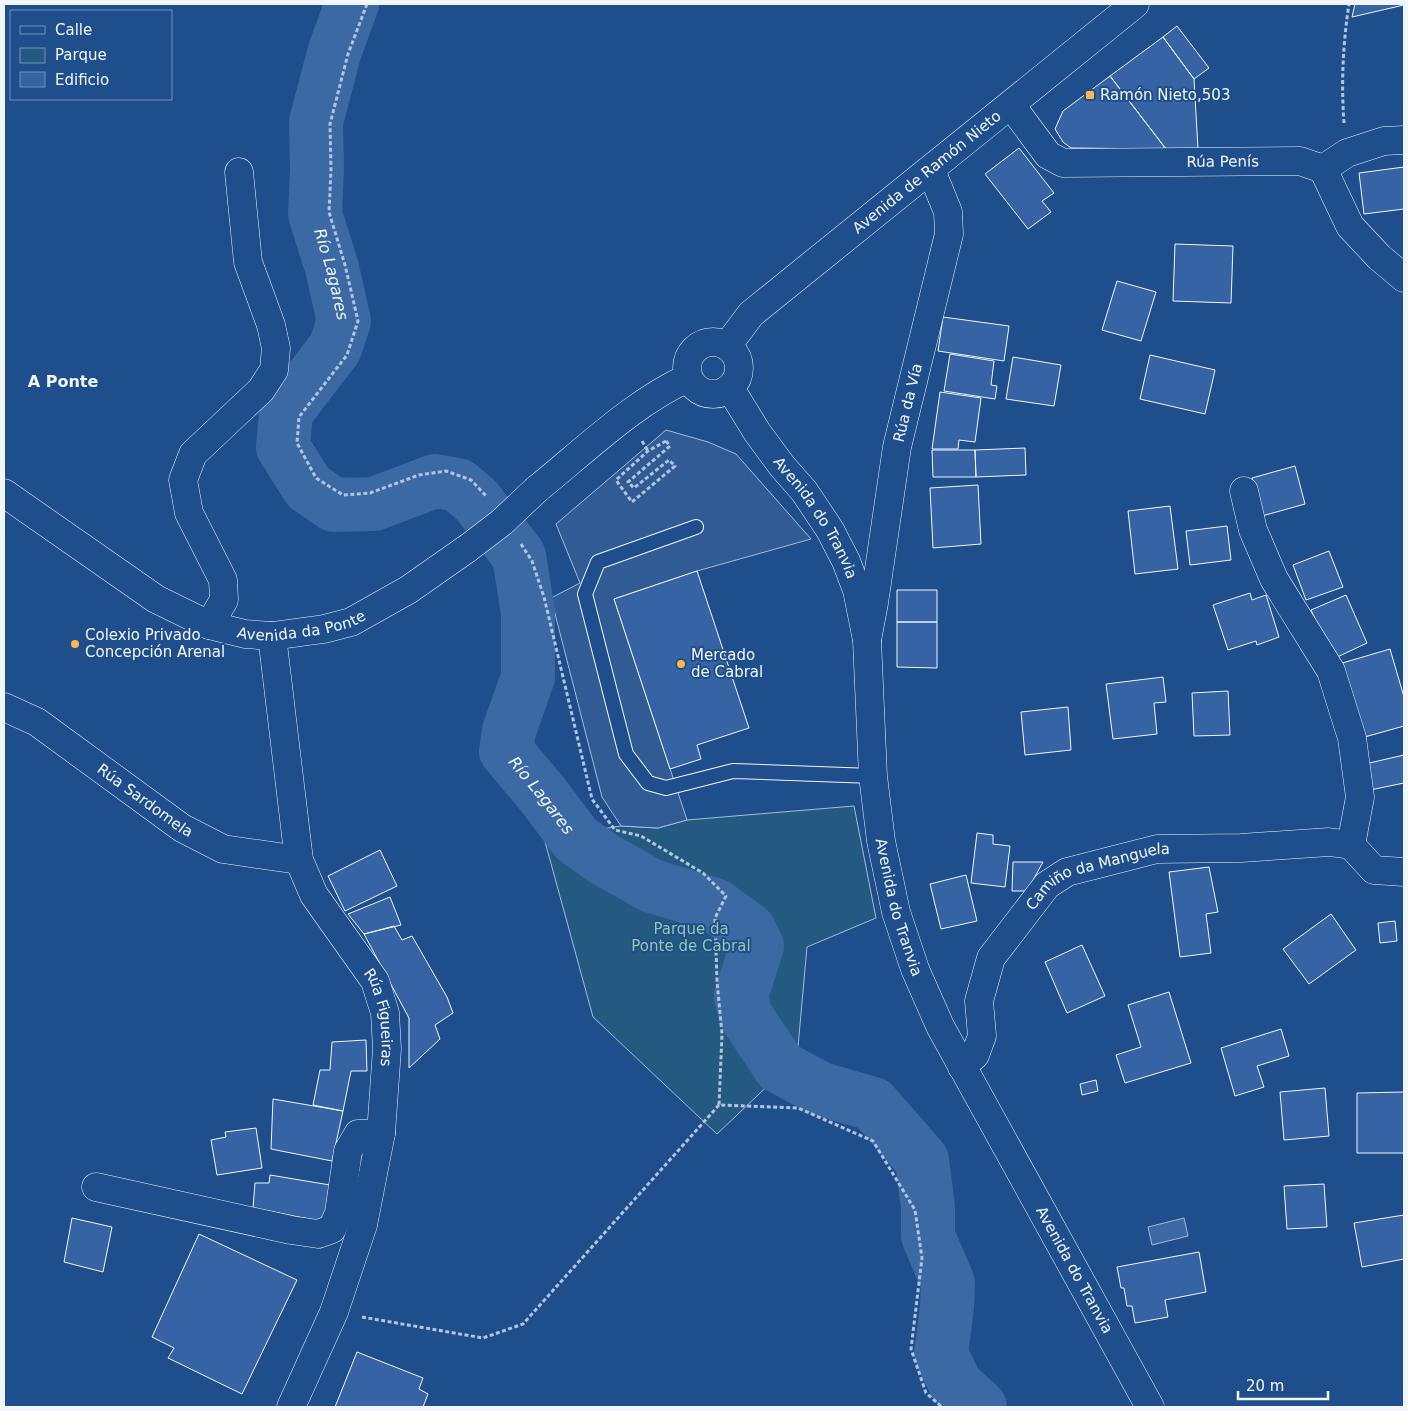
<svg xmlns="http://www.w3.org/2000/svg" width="1408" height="1411" viewBox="0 0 1408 1411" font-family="'DejaVu Sans',sans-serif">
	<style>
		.green { fill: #245a82; stroke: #a8bbd7 }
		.parking { fill: #305b95; stroke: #a8bbd7 }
		.water { fill: #3b69a3; stroke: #a8bbd7 }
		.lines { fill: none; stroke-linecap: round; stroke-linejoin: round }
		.river { stroke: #3b69a3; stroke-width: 54 }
		.building { fill: #3563a3; stroke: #f2f6ff }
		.service-casing { stroke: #f2f6ff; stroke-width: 16 }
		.minor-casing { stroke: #f2f6ff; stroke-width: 29 }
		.secondary-casing { stroke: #f2f6ff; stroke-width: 29 }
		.path { stroke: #b3c4dc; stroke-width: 3; stroke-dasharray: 4 2.5; stroke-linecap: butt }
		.service { stroke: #1f4e8c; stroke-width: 14 }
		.minor { stroke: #1f4e8c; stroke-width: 28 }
		.secondary { stroke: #1f4e8c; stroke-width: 28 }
		.secondary-bridge-casing { stroke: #f2f6ff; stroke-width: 29; stroke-linecap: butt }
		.secondary-bridge { stroke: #1f4e8c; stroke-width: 28 }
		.poi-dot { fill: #ffb74d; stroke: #1f4e8c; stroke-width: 2 }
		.labels { text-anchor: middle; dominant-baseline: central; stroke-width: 4; stroke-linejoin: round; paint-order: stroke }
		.poi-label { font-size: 15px; fill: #f2f6ff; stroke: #1f4e8c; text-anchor: start }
		.street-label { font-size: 15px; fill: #f2f6ff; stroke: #1f4e8c }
		.park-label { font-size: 15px; fill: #97c8a6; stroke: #1f4e8c }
		.water-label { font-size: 16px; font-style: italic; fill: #f2f6ff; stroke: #1f4e8c }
		.neighbourhood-label { font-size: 16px; font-weight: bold; fill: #f2f6ff; stroke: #1f4e8c }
	</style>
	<rect width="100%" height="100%" fill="#1f4e8c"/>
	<path class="green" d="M854,806L876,918L807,947L797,1058L717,1134L593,1017L544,838L621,826L658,828L687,820Z"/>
	<path class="parking" d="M666,430L708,442L736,454L811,539L697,571L614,599L687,820L658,828L621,826L602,797L551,598L580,583L556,524Z"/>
	<path class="water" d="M1184,1218L1188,1236L1152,1245L1148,1227Z"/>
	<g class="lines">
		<path class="river" id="s1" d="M352,4L335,50L316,122L317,169L315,214L332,268L344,321L335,348L286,412L283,447L308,487L334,505L374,504L435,481L458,485L476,500L519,556L528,613V677L509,731L506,751L543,795L576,839L604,859L652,886L715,905L749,930L757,946L741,996L746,1016L780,1067L821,1089L873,1104L922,1160L928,1207V1236L948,1283L947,1306L941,1354L956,1385L980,1407"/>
	</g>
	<path class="building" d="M1355,4H1404V5L1352,17Z
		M1177,26L1209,68L1194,79L1163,37Z
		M1163,37L1194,79L1198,149H1166L1110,76Z
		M1110,76L1166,149L1071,148L1063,142L1055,129L1063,111Z
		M1019,148L1054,193L1042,201L1051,212L1028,229L985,174Z
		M1404,167V209L1364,214L1359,173Z
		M1175,244L1233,246L1231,303L1173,301Z
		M1117,281L1156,292L1141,341L1102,330Z
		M943,317L1009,326L1004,361L938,351Z
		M950,354L994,361L991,385L997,386L995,399L944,391Z
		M1150,355L1215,370L1205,414L1140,399Z
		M1013,357L1061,365L1054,406L1006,399Z
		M940,392L981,398L975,442L959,440L958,449H932Z
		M1025,448L1026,475L976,477L975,450Z
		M932,450H975L976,477H933Z
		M1295,466L1305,504L1262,516L1252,478Z
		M978,485L981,544L933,548L930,488Z
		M1170,506L1178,569L1135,574L1128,511Z
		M1227,526L1231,560L1190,565L1186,531Z
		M1329,551L1343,587L1306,600L1293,565Z
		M697,571L749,728L697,745L701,759L670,769L614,599Z
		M897,590H937V622H897Z
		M1250,593L1252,600L1266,595L1279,637L1257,645L1256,641L1228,650L1213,605Z
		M1346,595L1367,643L1333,659L1311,610Z
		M897,622H937V668L897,667Z
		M1390,649L1404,697V726L1361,738L1339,664Z
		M1163,677L1166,702L1154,703L1157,734L1113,739L1106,684Z
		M1228,691L1230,735L1194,736L1192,693Z
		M1068,707L1071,750L1025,755L1021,712Z
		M1404,755V783L1370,790L1365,764Z
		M977,833L993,835V844L1010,846L1005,887L971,883Z
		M380,850L397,886L345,911L328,876Z
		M1013,862H1043L1027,891H1012Z
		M1209,867L1218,912L1206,914L1211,953L1180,957L1169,872Z
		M966,875L977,921L941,929L930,884Z
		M390,897L401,925L364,934L348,914Z
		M1331,914L1356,950L1309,984L1283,949Z
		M1395,921L1397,941L1380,943L1378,923Z
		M394,926L402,940L412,936L447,997L453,1013L435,1025L440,1039L409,1068V1018L364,934Z
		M1082,945L1105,996L1067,1013L1045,962Z
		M1169,992L1191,1063L1125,1083L1116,1055L1141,1047L1128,1005Z
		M1281,1029L1289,1056L1257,1066L1264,1087L1235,1096L1221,1048Z
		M366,1040L367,1071H351L343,1111L313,1105L320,1070H330L332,1042Z
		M1096,1080L1098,1091L1082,1095L1080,1084Z
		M1325,1088L1329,1136L1284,1140L1280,1092Z
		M1404,1092V1153H1357V1093Z
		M273,1099L343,1111L332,1161L271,1149Z
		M256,1128L262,1168L217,1175L211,1140L226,1137L225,1132Z
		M270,1175L336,1186L329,1223L253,1208L255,1183H269Z
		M1324,1184L1327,1227L1287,1229L1284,1186Z
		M1404,1215V1259L1362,1267L1354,1223Z
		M72,1218L112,1227L103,1272L64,1262Z
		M199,1234L297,1280L242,1394L168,1358L174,1348L152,1337Z
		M1199,1252L1206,1292L1165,1300L1168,1317L1135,1323L1132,1306H1127L1124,1288H1121L1117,1267Z
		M357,1352L423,1378L419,1389L428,1394L423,1407H335Z"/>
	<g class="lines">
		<g class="service-casing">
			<path id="service" d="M696,527L598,562L585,594L626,754L648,783L666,788L733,771L873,776"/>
		</g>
		<g class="minor-casing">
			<g id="minor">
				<path id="s2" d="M1011,105L1048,155L1063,163L1300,161L1323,169L1350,226L1379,257L1404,278"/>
				<path d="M1323,169L1347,153L1384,141L1404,140"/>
				<path d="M1244,491L1253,530L1274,579L1331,671L1352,738L1360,797L1351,845"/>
				<path d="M209,625L224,600L223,580L189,513L183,480L193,454L261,390L274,370L276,348L271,325L248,262L239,172"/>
				<path id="s3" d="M272,636L299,860L314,895L375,981L385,1013L387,1049L381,1133L363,1225L334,1312L291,1407"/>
				<path id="s4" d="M867,640L874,603L897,447L949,234L948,212L931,170"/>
				<path id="s5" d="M4,707L37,722L182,828L223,849L299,860"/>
				<path id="s6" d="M962,1067L975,1055L982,1036L979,1001L991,958L1047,885L1067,872L1157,849L1241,848L1329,842L1351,845L1374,870L1404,872"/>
				<path d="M96,1187L291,1230L318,1234L332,1229L339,1213L348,1151L358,1134L381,1133"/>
			</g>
		</g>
		<g class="secondary-casing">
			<g id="secondary">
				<circle cx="713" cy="368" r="26"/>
				<path id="s7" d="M727,346L751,314L1135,4"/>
				<path id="s8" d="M730,388L757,432L782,466L804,491L830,530L846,561L857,590L867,640L873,776L881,841L896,912L915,969L940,1026L1150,1407"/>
				<path d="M537,489C583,452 634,402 688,378"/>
				<path id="s9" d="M4,493L156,599L209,625L245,634L272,636L324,629L351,622L408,590L468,548"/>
			</g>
		</g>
		<path class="path" d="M367,4L348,54L330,124L331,170L329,212L345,265L358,321L347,355L299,417L297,443L316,478L343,495L370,493L419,475L446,471L471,480L486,496
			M1344,123C1341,83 1343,43 1349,4
			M642,441L648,451
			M666,441L670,446L628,482L634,488L669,460L675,466L632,502L616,480L648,451Z
			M521,544L532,561L544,597L592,799L615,830L641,836L703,873L726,896L715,918L717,981L722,1034L719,1105L798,1108L873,1141L915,1210L922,1258L911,1349L926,1393L942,1407
			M362,1317L483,1338L523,1324L719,1105"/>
		<use href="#service" class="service"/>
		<use href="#minor" class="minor"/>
		<use href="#secondary" class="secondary"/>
		<g class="secondary-bridge-casing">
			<path id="secondary-bridge" d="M468,548L502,522L537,489"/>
		</g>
		<use href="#secondary-bridge" class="secondary-bridge"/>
	</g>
	<g class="poi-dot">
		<rect x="1085" y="90" width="10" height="10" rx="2.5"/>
		<circle cx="75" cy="644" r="5"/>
		<circle cx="681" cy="664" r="5"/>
	</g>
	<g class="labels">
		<g class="poi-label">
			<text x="1100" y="95">Ramón Nieto,503</text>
			<text x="85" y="635">Colexio Privado<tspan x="85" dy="17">Concepción Arenal</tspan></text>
			<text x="691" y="655">Mercado<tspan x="691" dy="17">de Cabral</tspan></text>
		</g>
		<g class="street-label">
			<text stroke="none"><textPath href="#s2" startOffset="239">Rúa Penís</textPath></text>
			<text stroke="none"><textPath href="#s7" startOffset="266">Avenida de Ramón Nieto</textPath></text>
			<text stroke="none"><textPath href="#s4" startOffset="241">Rúa da Vía</textPath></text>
			<text stroke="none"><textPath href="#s8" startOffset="156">Avenida do Tranvia</textPath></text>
			<text stroke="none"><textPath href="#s9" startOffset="339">Avenida da Ponte</textPath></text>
			<text stroke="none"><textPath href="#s5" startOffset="170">Rúa Sardomela</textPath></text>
			<text stroke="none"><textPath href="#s6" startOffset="260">Camiño da Manguela</textPath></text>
			<text stroke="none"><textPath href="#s8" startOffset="561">Avenida do Tranvia</textPath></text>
			<text stroke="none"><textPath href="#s3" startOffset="406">Rúa Figueiras</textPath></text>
			<text stroke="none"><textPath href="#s8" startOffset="966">Avenida do Tranvia</textPath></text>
		</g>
		<g class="park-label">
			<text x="691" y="929">Parque da<tspan x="691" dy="17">Ponte de Cabral</tspan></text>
		</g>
		<g class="water-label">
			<text stroke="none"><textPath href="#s1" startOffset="278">Río Lagares</textPath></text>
			<text stroke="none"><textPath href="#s1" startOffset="1028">Río Lagares</textPath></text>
		</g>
		<g class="neighbourhood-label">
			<text x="63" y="381">A Ponte</text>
		</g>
	</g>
	<rect width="1408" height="1411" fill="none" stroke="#f2f6ff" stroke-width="10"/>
	<rect x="10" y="10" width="162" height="90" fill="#1f4e8c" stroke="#7391ba"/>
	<rect x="20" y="26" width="25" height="8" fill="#1f4e8c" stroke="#7391ba"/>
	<text x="55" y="35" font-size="15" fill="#f2f6ff">Calle</text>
	<rect x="20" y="48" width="25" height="15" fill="#245a82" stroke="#7391ba"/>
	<text x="55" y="60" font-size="15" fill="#f2f6ff">Parque</text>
	<rect x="20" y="72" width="25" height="15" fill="#3563a3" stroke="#7391ba"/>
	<text x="55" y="85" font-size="15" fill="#f2f6ff">Edificio</text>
	<path d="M1238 1391v8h90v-8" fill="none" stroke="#f2f6ff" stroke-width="2.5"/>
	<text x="1246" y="1391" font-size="15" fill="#f2f6ff" stroke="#1f4e8c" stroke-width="4" paint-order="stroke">20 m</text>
</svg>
